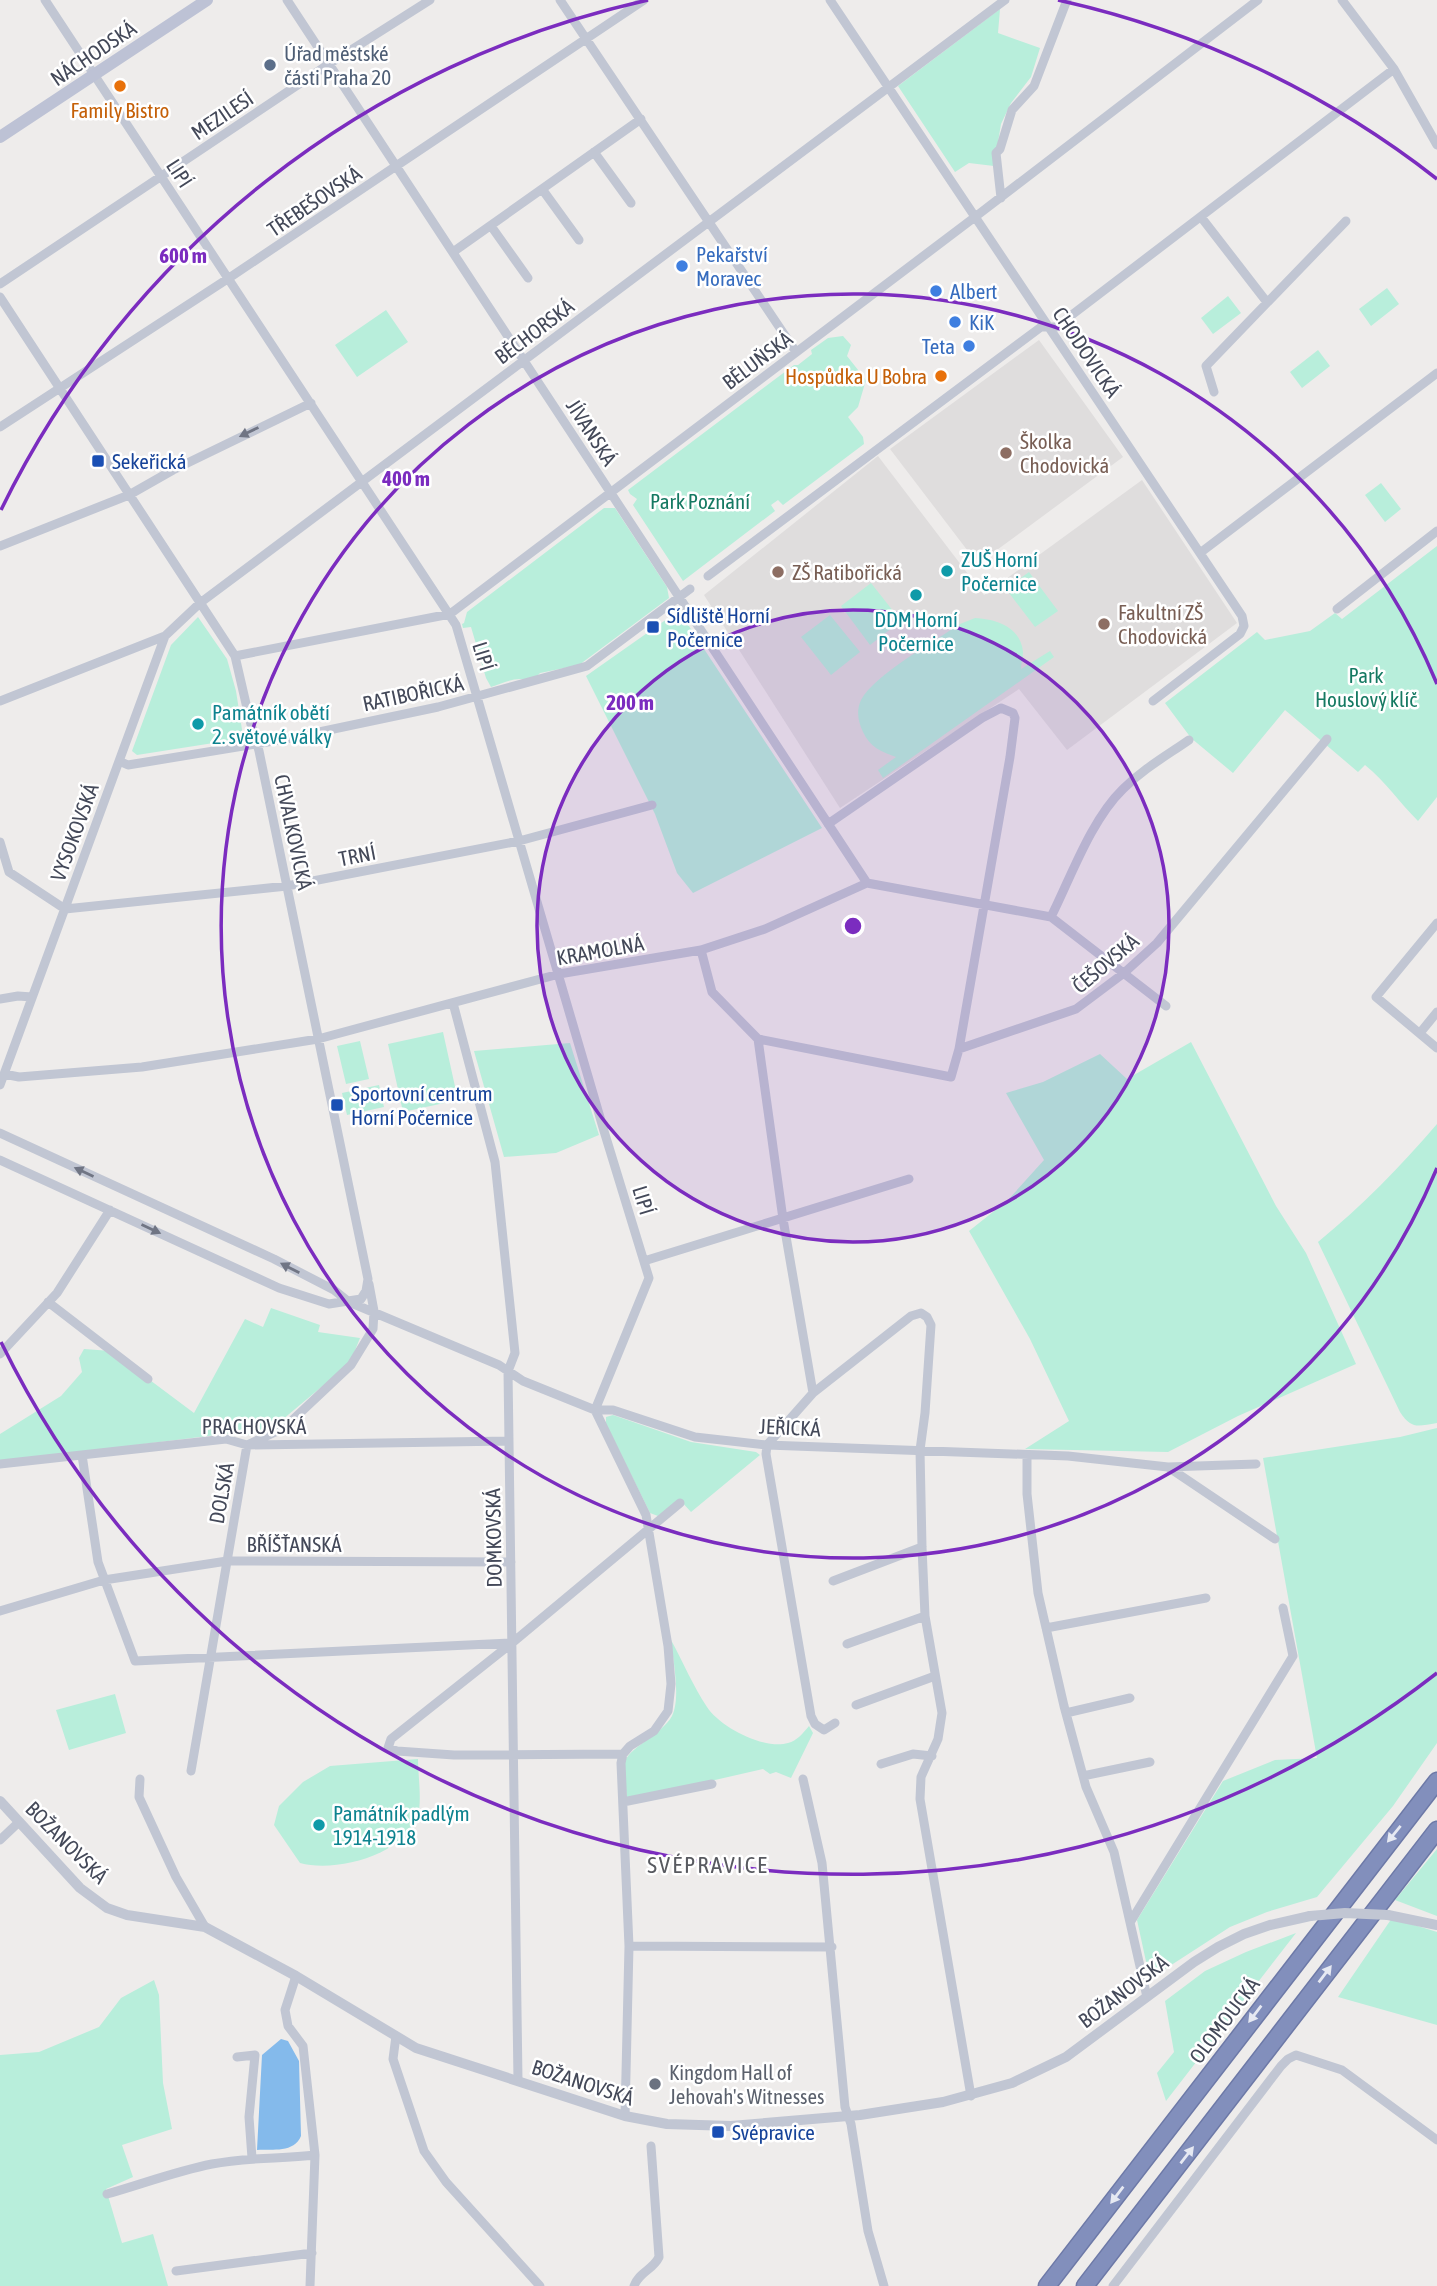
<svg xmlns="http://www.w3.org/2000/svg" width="1437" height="2286" viewBox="0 0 1437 2286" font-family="'Asap Condensed',sans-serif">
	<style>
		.education { fill: #dfdddd }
		.green { fill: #b8eedb }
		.water { fill: #84baeb }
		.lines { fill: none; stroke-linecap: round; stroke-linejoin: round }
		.motorway-casing { stroke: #6d79a7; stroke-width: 19 }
		.minor { stroke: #c1c6d3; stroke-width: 9 }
		.tertiary { stroke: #c1c6d3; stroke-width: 10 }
		.secondary { stroke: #bdc2d5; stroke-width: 12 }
		.motorway { stroke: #828fbc; stroke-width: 16 }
		.tertiary-bridge { stroke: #c1c6d3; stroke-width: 10 }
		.oneway { fill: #707584 }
		.oneway2 { fill: #e6e9f2 }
		.ring { fill: none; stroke: #7b2cbf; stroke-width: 3.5 }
		.service-dot { fill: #5c6f8a; stroke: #fff; stroke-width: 2.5 }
		.food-dot { fill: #e8710a; stroke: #fff; stroke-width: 2.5 }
		.shop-dot { fill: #3f7fe0; stroke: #fff; stroke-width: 2.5 }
		.education-dot { fill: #8d6e63; stroke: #fff; stroke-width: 2.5 }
		.transit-dot { fill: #1a4fb4; stroke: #fff; stroke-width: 2.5 }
		.culture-dot { fill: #0f9aa8; stroke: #fff; stroke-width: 2.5 }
		.worship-dot { fill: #6b7280; stroke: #fff; stroke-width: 2.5 }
		.labels { text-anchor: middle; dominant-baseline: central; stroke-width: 5; stroke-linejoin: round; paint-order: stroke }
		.street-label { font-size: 21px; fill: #444959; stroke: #fff }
		.service-label { font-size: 21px; fill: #4e5e75; stroke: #fff; text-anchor: start }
		.food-label { font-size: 21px; fill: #c56008; stroke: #fff }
		.shop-label { font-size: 21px; fill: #366cbe; stroke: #fff; text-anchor: start }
		.education-label { font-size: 21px; fill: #785e54; stroke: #fff; text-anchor: start }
		.transit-label { font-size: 21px; fill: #164399; stroke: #fff; text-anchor: start }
		.park-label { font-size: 21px; fill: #157962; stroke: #fff }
		.culture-label { font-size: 21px; fill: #0d838f; stroke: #fff; text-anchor: start }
		.worship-label { font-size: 21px; fill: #5b616d; stroke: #fff; text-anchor: start }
		.neighbourhood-label { font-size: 23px; letter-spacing: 2px; fill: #585a60; stroke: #fff }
		.centre { fill: #7b2cbf; stroke: #fff; stroke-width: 3.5 }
		.ring-label { font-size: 21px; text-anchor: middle; font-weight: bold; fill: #7b2cbf; stroke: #fff; stroke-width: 5; stroke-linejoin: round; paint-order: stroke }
	</style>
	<rect width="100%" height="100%" fill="#eeeceb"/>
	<path class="education" d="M1039,340L1123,457L986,558L974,559L890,449Z
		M878,456L984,595L1142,480L1237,623L1067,750L1019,689L840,808L704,595Z"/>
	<path class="green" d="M1000,9L998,33L1040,48L1031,77L1011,103L1001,124L994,166L969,163L955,172L898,86Z
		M1387,288L1399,304L1371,326L1359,309Z
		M1228,296L1241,313L1213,334L1201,318Z
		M386,310L408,342L357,377L335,345Z
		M843,336L851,345L847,356L866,380L858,407L848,417L863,437L864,444L783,505L778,500L771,505L775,511L683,581L633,505L637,499L630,494L628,490L794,365H798L812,354L811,350L828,338Z
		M1318,350L1330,366L1302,388L1290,372Z
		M1381,483L1401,509L1385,522L1365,495Z
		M604,508H615L667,587L669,598L579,665L540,673C533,681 529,679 520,679C511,679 500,684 491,687L486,678L471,627L463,628L462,624L464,623L467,612Z
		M1437,546V797L1418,821C1399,802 1386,782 1365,765L1358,772L1285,710L1233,773L1191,738L1165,703L1257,632L1265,640L1310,631L1335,613L1342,619Z
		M1029,572L1058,611L1035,627L1006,589Z
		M871,583L901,621L870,645L841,606Z
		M677,612L681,614L822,828L693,893L677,873L655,814L586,676Z
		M830,615L860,652L831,675L801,637Z
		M198,617L227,659L236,691L243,736L239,739L137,755L132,751L171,645Z
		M975,618C996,619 1021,627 1023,652C1023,657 1021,664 1021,669L1050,651L1054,657L883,778L878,770L896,757C881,752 870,747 863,732C858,721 856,711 861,700C874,675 935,641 960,624Z
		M443,1032L458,1100L403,1112L388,1044Z
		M360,1041L369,1079L346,1084L337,1046Z
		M1191,1042L1276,1206L1306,1253L1356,1364L1238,1416L1168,1452L1025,1449L1069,1421L1030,1339L969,1231L1008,1200L1044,1160L1006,1093L1043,1082L1100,1054L1127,1079Z
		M570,1043L599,1135L556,1153L504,1157L474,1051Z
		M379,1085L384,1107L347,1115L342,1093Z
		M1437,1124V1423C1418,1426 1412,1430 1400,1412L1318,1242C1362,1206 1400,1167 1437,1124Z
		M271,1308L320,1325L318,1332L360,1338L350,1363L276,1425L250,1435L232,1433L0,1462V1434L61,1396L82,1372L79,1358L84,1349L111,1351L194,1413L245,1319L263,1327Z
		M613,1415L691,1442L756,1452L760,1455L691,1512L680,1500L658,1516L650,1513L606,1424V1417Z
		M1437,1428V1743L1393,1806L1317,1897L1267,1912L1230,1927L1162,1971L1147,1966L1137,1920L1223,1781L1275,1760L1317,1758L1263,1458L1400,1437Z
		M671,1640C683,1662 693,1686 707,1707C720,1727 764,1750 788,1743C797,1741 803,1733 809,1726L813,1733L791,1778L776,1772L770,1774L763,1769L658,1793L627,1798C626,1787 623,1775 624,1765C626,1748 662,1735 672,1716C681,1698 673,1660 671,1640Z
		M115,1694L126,1733L69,1750L56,1710Z
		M418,1759C418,1774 422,1802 418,1814C406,1855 336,1873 300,1863L274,1825L279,1806L303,1782L330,1766Z
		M1437,1849V1916L1395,1900Z
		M1392,1918L1437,1932V2025L1338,1997Z
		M1296,1933L1166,2101L1157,2073L1174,2052L1165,2001L1205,1971L1246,1952Z
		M154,1980L159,1995L163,2083L172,2129L122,2145L133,2177L106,2189L122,2243L153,2234L168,2286H0V2055L39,2052L99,2027L121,1998Z"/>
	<path class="water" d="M281,2039L288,2041L299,2061L301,2136C294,2153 273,2149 257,2150L262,2055Z"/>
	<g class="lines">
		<g class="motorway-casing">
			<path id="motorway" d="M1047,2286L1437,1781
				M1085,2286L1437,1830"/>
		</g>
		<path class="minor" d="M45,0L456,625L604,1131L649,1278L595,1410L646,1515L668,1646L671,1684L668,1711L654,1731L630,1746L623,1754
			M287,0L867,883
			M560,0L796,352
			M830,0L1242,616L1244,626L1240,634L1153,701
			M1342,0L1394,69L1437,145
			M594,152L631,203
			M542,189L579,240
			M1001,198L996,153L1000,149L1012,110L1034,86L1067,0
			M1201,217L1266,301
			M491,226L528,278
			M453,252L641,119
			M0,284L329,64L430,0
			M0,297L235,656L250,721L259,751L368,1279L366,1291L361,1299L329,1304L279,1288L0,1160
			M1214,392L1206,366L1346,221
			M0,427L229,278L644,0
			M0,546L129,495L173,470L311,403
			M1200,553L1437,373
			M708,576L1041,327H1056L1394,69
			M1337,609L1437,531
			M235,656L450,614L975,217L1258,0
			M0,701L165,636
			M119,761L128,765L286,739L438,707L587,666L690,589
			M0,842L9,872L65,909L287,886L519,841L652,805
			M1051,917C1071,877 1091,820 1123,789C1143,769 1166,756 1189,740
			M1437,923L1376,997L1437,1048
			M701,950L712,992L758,1039L783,1219L813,1393
			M0,999L18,996L32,997
			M453,1003L495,1162L515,1353L508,1371L518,2081
			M1420,1033L1437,1012
			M758,1039L951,1077L959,1049L1010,757L1015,718L1013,713L1001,708L982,718L828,824
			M959,1049L1076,1009L1124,973L1157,943L1327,739
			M4,1074L19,1077L142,1067L318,1039L559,974L701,950L765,929L867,883L1051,917L1166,1006
			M0,1085L165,636L200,603L1005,0
			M0,1133L274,1259L334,1290L349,1302L499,1365L523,1381L595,1410H613L695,1437L767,1445L1068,1456L1168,1467L1256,1464
			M644,1261L909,1179
			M48,1302L148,1379
			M0,1354L57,1293L110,1210
			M767,1445L813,1393L911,1316L921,1313L927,1317L931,1325L925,1413L920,1450L922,1547L925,1616L942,1713L938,1739L921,1777L920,1799L971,2096
			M767,1445L766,1454L811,1716L815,1724L824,1730L835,1723
			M82,1455L98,1562L135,1661L512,1643
			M1027,1455V1494L1038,1593L1064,1706L1086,1787L1114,1852L1147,1997
			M0,1464L226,1439L247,1445L509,1441
			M1168,1467L1275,1539
			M833,1581L922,1547
			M0,1611L104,1580L227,1561L511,1562
			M1046,1628L1206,1598
			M847,1644L925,1616
			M856,1705L935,1676
			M1066,1713L1130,1698
			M623,1754L454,1755L397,1751L388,1748L391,1739L512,1643L680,1503
			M623,1754L621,1763L629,1946L625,2116
			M881,1764L913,1754L932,1756
			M191,1771L247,1445L284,1428L351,1365L373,1329L374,1311L369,1284
			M1083,1776L1150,1762
			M140,1779L139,1797L176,1877L205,1927
			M803,1779L822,1863L845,2107L851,2124L868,2231L884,2286
			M623,1802L712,1784
			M0,1840L19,1822
			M1131,1921L1293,1656L1283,1608
			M629,1946L832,1947
			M296,1976L285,2010L288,2026L303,2046L315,2155L310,2286
			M396,2036L393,2059L424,2151L446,2182L540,2286
			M237,2057L255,2055L249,2117L252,2158
			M107,2194C142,2184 177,2171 212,2164C247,2157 281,2159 315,2155
			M176,2271L312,2253
			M634,2286C639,2272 653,2270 659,2257L651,2146
			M1113,2286L1281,2066L1288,2059L1296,2055L1342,2070L1437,2140"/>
		<path class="tertiary" d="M0,1801L80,1888L107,1908L127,1915L205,1927L296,1976L416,2048L625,2116L667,2124L731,2126L860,2115L943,2102L1012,2083L1066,2057L1194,1962L1218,1947L1244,1934L1270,1925L1310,1916
			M1388,1915L1437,1925"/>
		<path class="secondary" d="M0,137L207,0"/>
		<use href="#motorway" class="motorway"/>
		<path class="tertiary-bridge" d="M1310,1916L1345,1913L1388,1915"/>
	</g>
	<defs><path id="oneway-solid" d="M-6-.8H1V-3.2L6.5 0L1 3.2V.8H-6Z" transform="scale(1.75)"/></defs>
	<g class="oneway">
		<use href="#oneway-solid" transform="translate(249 432) rotate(154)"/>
		<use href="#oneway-solid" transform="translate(84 1172) rotate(-155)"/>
		<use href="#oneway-solid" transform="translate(151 1229) rotate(25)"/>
		<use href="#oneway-solid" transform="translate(290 1268) rotate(-153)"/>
	</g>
	<g class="oneway2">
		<use href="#oneway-solid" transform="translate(1394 1834) rotate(129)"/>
		<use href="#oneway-solid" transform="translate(1325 1974) rotate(-53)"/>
		<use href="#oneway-solid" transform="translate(1255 2014) rotate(127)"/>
		<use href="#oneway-solid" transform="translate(1187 2155) rotate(-52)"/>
		<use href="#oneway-solid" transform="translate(1117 2195) rotate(127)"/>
	</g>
	<circle cx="853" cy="926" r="316" fill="#7b2cbf" fill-opacity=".12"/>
	<g class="ring">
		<circle cx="853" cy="926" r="316"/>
		<path d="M1437 1168A632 632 0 1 1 1437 684"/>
		<path d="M1437 1673A948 948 0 0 1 1 1342M1 510A948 948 0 0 1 648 0M1058 0A948 948 0 0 1 1437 179"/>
	</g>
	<circle class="service-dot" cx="270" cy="65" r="7"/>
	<g class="food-dot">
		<circle cx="120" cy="86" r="7"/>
		<circle cx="941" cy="376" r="7"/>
	</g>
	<g class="shop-dot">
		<circle cx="682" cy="266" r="7"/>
		<circle cx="936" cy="291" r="7"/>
		<circle cx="955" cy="322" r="7"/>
		<circle cx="969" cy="346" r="7"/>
	</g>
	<g class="education-dot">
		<circle cx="1006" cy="453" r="7"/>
		<circle cx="778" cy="572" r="7"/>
		<circle cx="1104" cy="624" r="7"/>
	</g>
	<g class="transit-dot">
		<rect x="91" y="454" width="14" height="14" rx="3.5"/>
		<rect x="646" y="620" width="14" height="14" rx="3.5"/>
		<rect x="330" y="1098" width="14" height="14" rx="3.5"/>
		<rect x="711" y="2125" width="14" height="14" rx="3.5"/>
	</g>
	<g class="culture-dot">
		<circle cx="947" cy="571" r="7"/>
		<circle cx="916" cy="595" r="7"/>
		<circle cx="198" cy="724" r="7"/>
		<circle cx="319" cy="1825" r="7"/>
	</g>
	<circle class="worship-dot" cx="655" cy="2084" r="7"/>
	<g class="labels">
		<g class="street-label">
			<text transform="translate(93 53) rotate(-34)">NÁCHODSKÁ</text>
			<text transform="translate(222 115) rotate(-34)">MEZILESÍ</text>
			<text transform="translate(180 173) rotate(57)">LIPÍ</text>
			<text transform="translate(314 201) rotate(-34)">TŘEBEŠOVSKÁ</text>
			<text transform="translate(534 331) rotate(-37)">BĚCHORSKÁ</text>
			<text transform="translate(1087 352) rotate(56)">CHODOVICKÁ</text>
			<text transform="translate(757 360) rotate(-37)">BĚLUŇSKÁ</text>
			<text transform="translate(592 432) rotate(57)">JÍVANSKÁ</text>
			<text transform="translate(484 656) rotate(73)">LIPÍ</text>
			<text transform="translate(413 693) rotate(-12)">RATIBOŘICKÁ</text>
			<text transform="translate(74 832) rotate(-70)">VYSOKOVSKÁ</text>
			<text transform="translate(294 832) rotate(78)">CHVALKOVICKÁ</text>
			<text transform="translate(357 855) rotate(-11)">TRNÍ</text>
			<text transform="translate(600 950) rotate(-10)">KRAMOLNÁ</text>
			<text transform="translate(1105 963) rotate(-40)">ČEŠOVSKÁ</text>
			<text transform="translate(644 1200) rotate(73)">LIPÍ</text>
			<text x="254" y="1426">PRACHOVSKÁ</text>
			<text transform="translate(790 1427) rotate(3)">JEŘICKÁ</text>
			<text transform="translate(221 1493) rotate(-80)">DOLSKÁ</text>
			<text transform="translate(493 1538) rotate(-91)">DOMKOVSKÁ</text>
			<text x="294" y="1544">BŘÍŠŤANSKÁ</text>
			<text transform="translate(67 1842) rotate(45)">BOŽANOVSKÁ</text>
			<text transform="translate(1123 1991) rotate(-37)">BOŽANOVSKÁ</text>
			<text transform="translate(1224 2020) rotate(-53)">OLOMOUCKÁ</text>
			<text transform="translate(583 2082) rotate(18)">BOŽANOVSKÁ</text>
		</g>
		<g class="service-label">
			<text x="284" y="53">Úřad městské<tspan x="284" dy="24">části Praha 20</tspan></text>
		</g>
		<g class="food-label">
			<text x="120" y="110">Family Bistro</text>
			<text x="927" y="376" text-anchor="end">Hospůdka U Bobra</text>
		</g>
		<g class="shop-label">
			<text x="696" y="254">Pekařství<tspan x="696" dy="24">Moravec</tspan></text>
			<text x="950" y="291">Albert</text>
			<text x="969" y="322">KiK</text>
			<text x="955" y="346" text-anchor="end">Teta</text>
		</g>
		<g class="education-label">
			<text x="1020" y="441">Školka<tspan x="1020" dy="24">Chodovická</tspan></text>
			<text x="792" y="572">ZŠ Ratibořická</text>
			<text x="1118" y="612">Fakultní ZŠ<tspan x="1118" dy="24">Chodovická</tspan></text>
		</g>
		<g class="transit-label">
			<text x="112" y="461">Sekeřická</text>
			<text x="667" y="615">Sídliště Horní<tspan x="667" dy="24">Počernice</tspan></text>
			<text x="351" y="1093">Sportovní centrum<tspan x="351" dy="24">Horní Počernice</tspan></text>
			<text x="732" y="2132">Svépravice</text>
		</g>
		<g class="park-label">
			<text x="700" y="501">Park Poznání</text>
			<text x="1366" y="675">Park<tspan x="1366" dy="24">Houslový klíč</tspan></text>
		</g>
		<g class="culture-label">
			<text x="961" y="559">ZUŠ Horní<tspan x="961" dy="24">Počernice</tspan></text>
			<text x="916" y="619" text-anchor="middle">DDM Horní<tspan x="916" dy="24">Počernice</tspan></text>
			<text x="212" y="712">Památník obětí<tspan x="212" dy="24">2. světové války</tspan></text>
			<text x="333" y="1813">Památník padlým<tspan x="333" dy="24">1914-1918</tspan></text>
		</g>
		<g class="worship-label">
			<text x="669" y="2072">Kingdom Hall of<tspan x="669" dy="24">Jehovah's Witnesses</tspan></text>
		</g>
		<g class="neighbourhood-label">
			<text x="708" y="1865">SVÉPRAVICE</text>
		</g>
	</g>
	<circle cx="853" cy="926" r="10" class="centre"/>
	<g class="ring-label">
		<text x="183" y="263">600 m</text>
		<text x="406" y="486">400 m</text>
		<text x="630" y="710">200 m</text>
	</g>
</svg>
